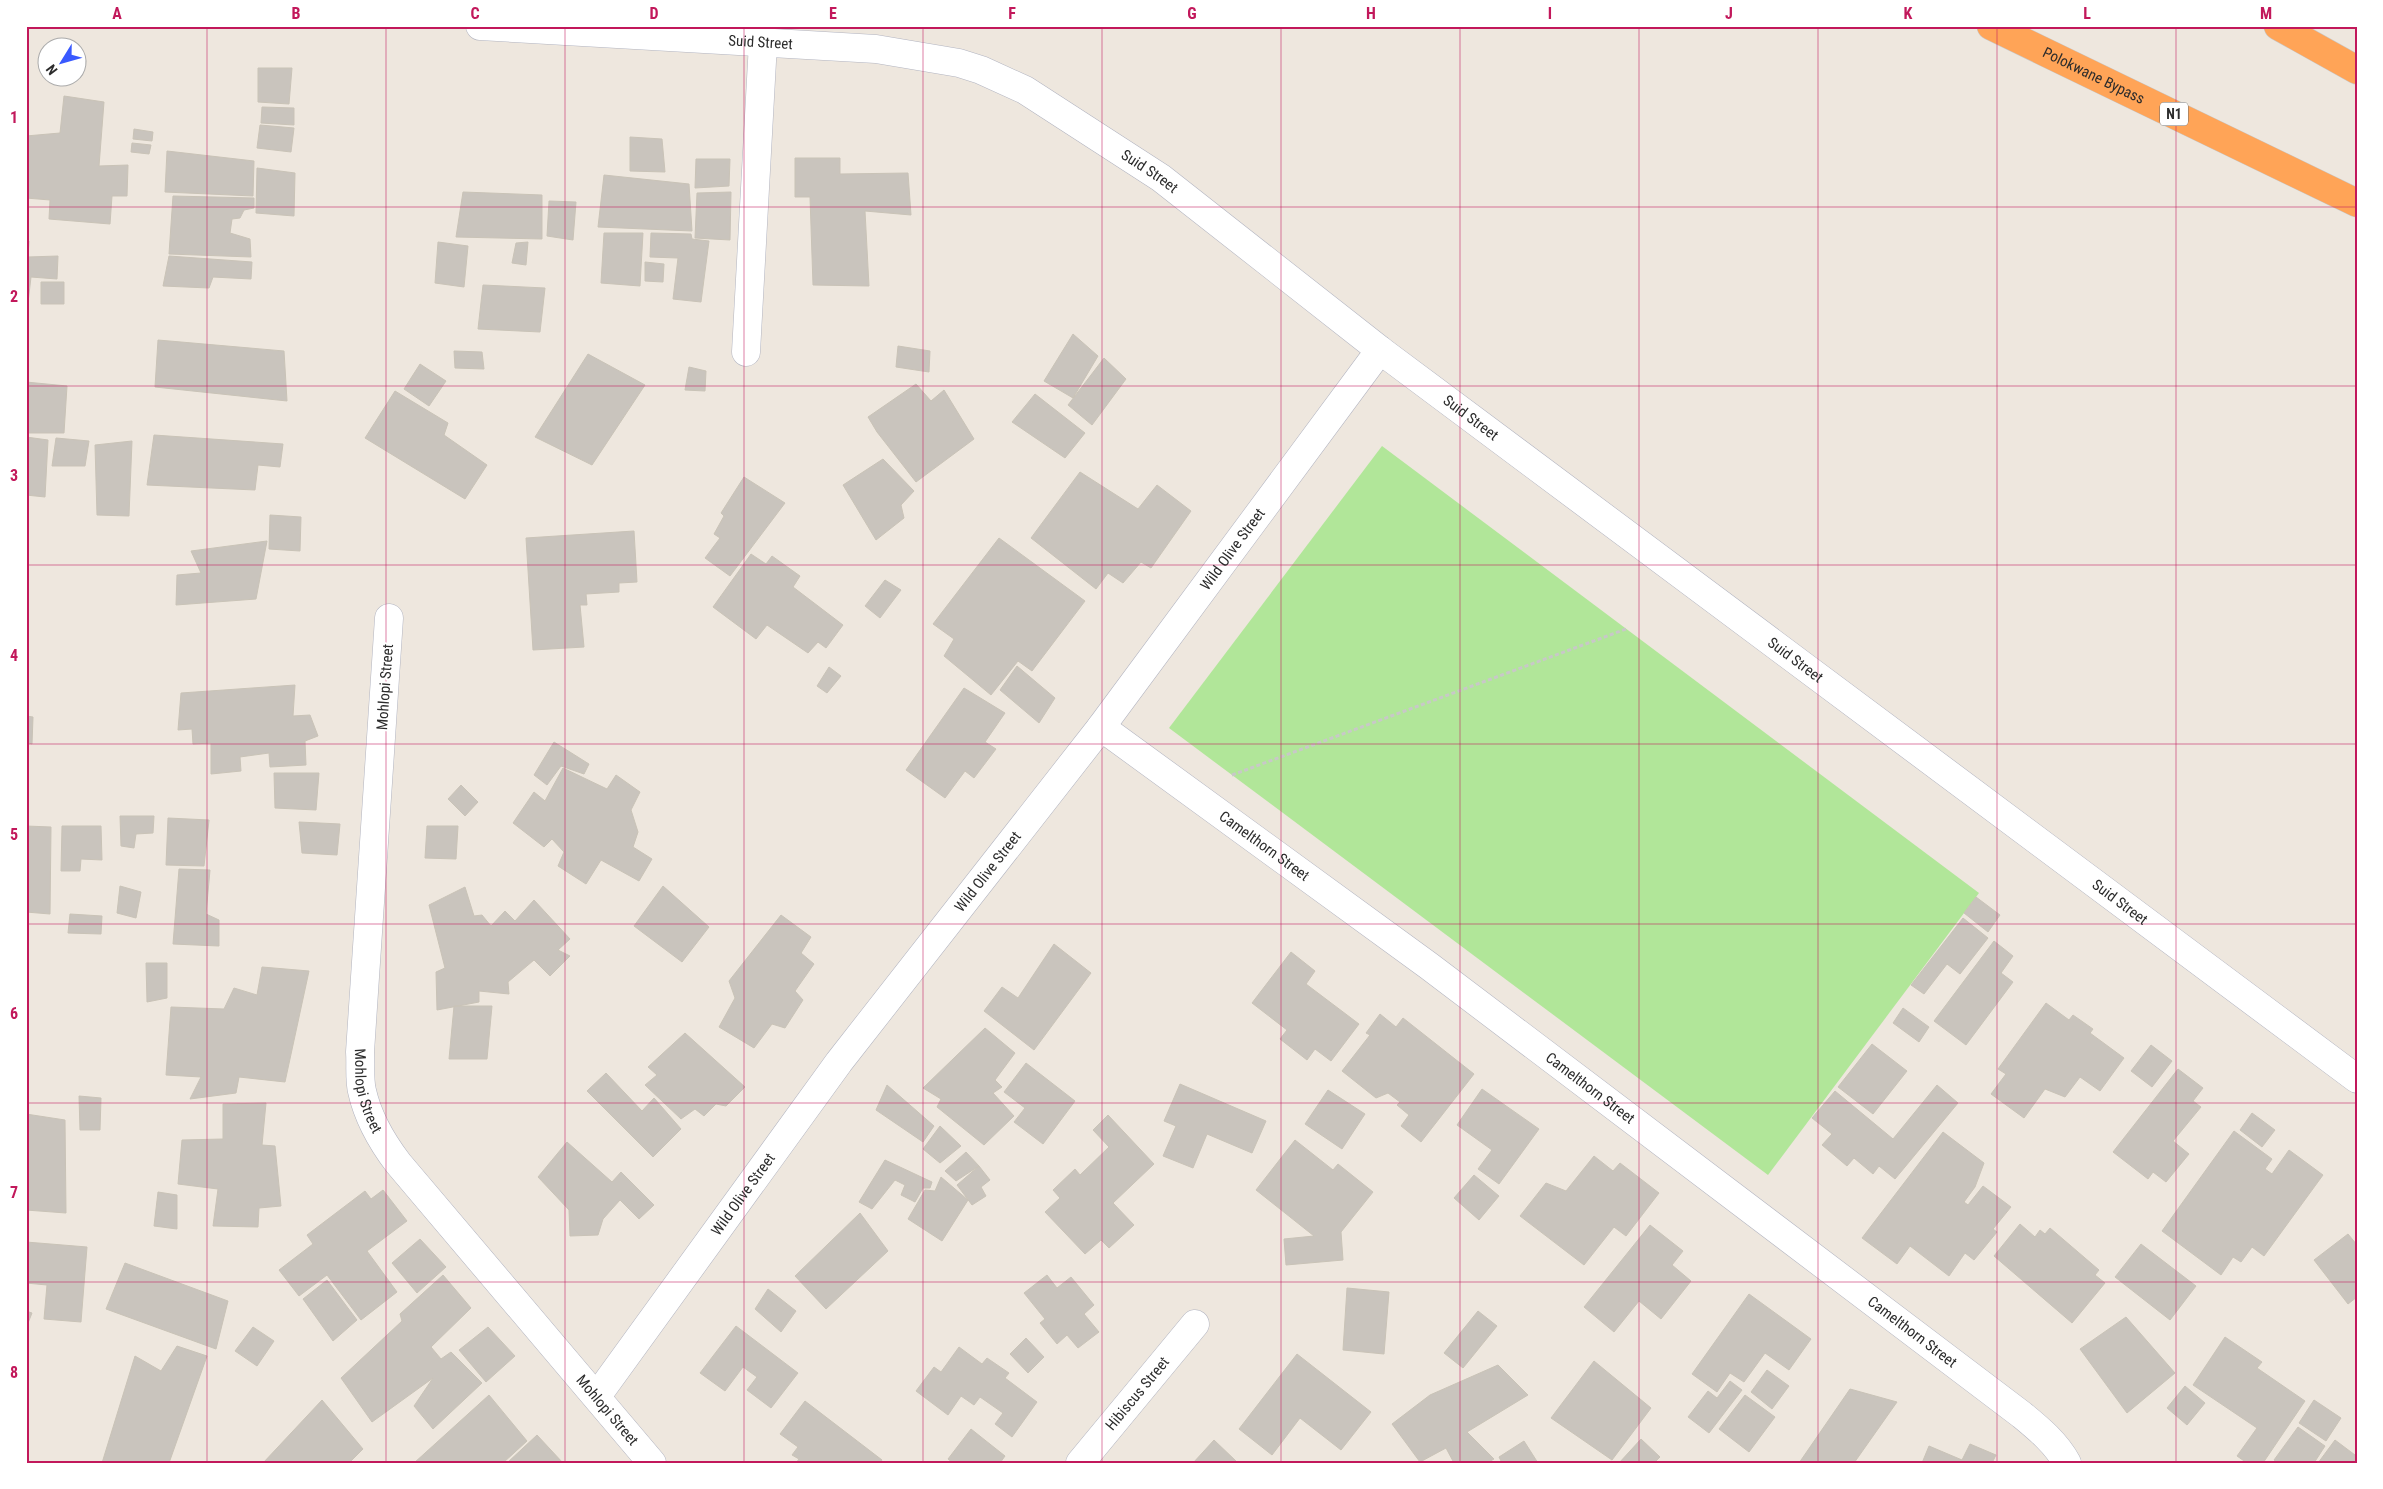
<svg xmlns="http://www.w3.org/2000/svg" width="2383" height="1489" viewBox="0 0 2383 1489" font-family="'Roboto Condensed',sans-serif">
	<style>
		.green { fill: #b1e699 }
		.building { fill: #c9c4bd; stroke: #c9c3b7 }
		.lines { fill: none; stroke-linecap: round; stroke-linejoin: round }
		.minor-casing { stroke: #b2b4c0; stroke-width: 29 }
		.highway-casing { stroke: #c8c8c8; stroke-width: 29 }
		.path { stroke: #c8c8c8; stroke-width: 3; stroke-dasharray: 4 2.5; stroke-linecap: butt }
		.minor { stroke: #fff; stroke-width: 28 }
		.highway { stroke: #ffa457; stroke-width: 28 }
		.grid { fill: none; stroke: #c2185b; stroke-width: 1; stroke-opacity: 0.55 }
		.labels { text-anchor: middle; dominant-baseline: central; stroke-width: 4; stroke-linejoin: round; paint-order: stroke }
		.shield { fill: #fff; stroke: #6b6b6b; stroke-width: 1 }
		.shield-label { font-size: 14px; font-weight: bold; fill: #2c2c2c }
		.street-label { font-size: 15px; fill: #2c2c2c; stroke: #fff }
		.neatline { fill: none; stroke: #c2185b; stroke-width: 2 }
		.grid-label { font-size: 16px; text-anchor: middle; font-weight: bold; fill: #c2185b }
	</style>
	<rect width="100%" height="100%" fill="#eee7de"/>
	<path class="green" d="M1382,446L1979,893L1768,1175L1169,728Z"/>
	<path class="building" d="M258,68H292L289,104L258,102Z
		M64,96L104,102L99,166L128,165L127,196H112L110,224L49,219L50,200L26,198V136L60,133Z
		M262,107L294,108V125L261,123Z
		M260,125L294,128L291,152L257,148Z
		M134,129L153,132L152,141L133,139Z
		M630,137L662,139L665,172L630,171Z
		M132,143L151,145L149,154L131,152Z
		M167,151L254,161L253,196L165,192Z
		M795,158H840V174L908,173L911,215L865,211L869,286L813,285L810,197H795Z
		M696,159H730L729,186L695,188Z
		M257,168L295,173L294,216L256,213Z
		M604,175L689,184L692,231L598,227Z
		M463,192L542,195V239L456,237Z
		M731,192L730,240L695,238L697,193Z
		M173,196L254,198V208L244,210L240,218L232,219L230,233L250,239L251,257L169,254Z
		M549,201L576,202L573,240L547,236Z
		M604,233H643L640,286L601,283Z
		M651,233L691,234L692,239L709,241L701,302L673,299L678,258L650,257Z
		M26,241H29L28,257L58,256L57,279L31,277L27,311Z
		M438,242L468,246L464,287L435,283Z
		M528,242L526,265L512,263L516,243Z
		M169,256L252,262L251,279L213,277L209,288L163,286Z
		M645,262L664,264L663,282L645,281Z
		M41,282H64V304H41Z
		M483,285L545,288L540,332L478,329Z
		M1073,334L1098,356L1073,398L1044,381Z
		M158,340L284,351L287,401L155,387Z
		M898,346L930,351L929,372L896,367Z
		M454,351L482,352L484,369L455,368Z
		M588,354L645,385L592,465L535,437Z
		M1104,358L1126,379L1092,425L1068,405Z
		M420,364L446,381L429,406L404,389Z
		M689,367L706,371L705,391L685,390Z
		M26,382L67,386L64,433H26Z
		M916,384L931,401L944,390L974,439L916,482L877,432L868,417Z
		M395,391L448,423L444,435L487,465L465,499L365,438Z
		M1035,394L1085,433L1065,458L1012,422Z
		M154,435L283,444L280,467L258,465L255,490L147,485Z
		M26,437L48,440L45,497L26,495Z
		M56,438L89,441L85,466H52Z
		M132,441L129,516L97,515L95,445Z
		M883,459L914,491L901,505L904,518L876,540L843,485Z
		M1080,472L1138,509L1157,485L1191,511L1151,568L1141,562L1123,583L1108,573L1096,589L1031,538Z
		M744,477L785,503L730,576L705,558L720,538L714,534L724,516L721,513Z
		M270,515L301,517L300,551L269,549Z
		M634,531L637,582L619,583V592L586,594L587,605H580L584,647L533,650L526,538Z
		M999,538L1085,601L1032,671L1018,661L991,695L944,656L954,639L933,624Z
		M267,541L256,599L176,605L177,575L201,573L191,551Z
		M751,554L766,564L772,556L800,576L793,587L843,625L826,648L818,642L808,653L767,625L756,639L713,607Z
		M885,580L901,590L880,618L865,606Z
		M1017,666L1055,698L1039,723L1000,690Z
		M829,667L841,676L827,693L817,686Z
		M295,685L293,716L310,715L318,736L305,741L306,765L270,767L269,753L240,757L241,771L211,774V743L193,744L192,729L178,730L181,693Z
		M964,688L1005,713L985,742L996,749L974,778L965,771L945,798L906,770Z
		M26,716L33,717L32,744L26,742Z
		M554,742L589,764L584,774L561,766L547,785L534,775Z
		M563,768L607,789L616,775L640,792L631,810L638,832L633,847L652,859L639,881L601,860L586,884L558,866L564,852L552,839L544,847L513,823L534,792L545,801Z
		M274,773H319L316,810L275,808Z
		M461,785L478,802L465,816L448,799Z
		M120,816H154L153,833L136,834L134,848L121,846Z
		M168,818L209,820L204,866L166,865Z
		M299,822L340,824L337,855L302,853Z
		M26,826L51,827L50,914L26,912Z
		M62,826H101L102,860L81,859L80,871H61Z
		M427,826H458L456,859L425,858Z
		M179,869L210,870L206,914L219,920V946L173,944Z
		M120,886L141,892L136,918L117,913Z
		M663,886L709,927L682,962L634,926Z
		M465,887L474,916L482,915L491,926L505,911L515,921L534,900L570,939L558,950L570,956L550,976L534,960L508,982L509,994L479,991V1002L437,1010L436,972L445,968L429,905Z
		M1976,897L2000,915L1988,932L1964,913Z
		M70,914L102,916L101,934L68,933Z
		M781,915L811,937L801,953L814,964L795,991L803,1000L785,1028L772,1024L754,1048L719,1027L735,998L729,981Z
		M1963,918L1988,938L1960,974L1947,964L1924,994L1911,985Z
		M1994,941L2013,956L2001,973L2013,982L1966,1045L1934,1021Z
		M1054,944L1091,973L1034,1050L984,1011L1002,987L1018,998Z
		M1291,952L1315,971L1306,984L1359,1024L1331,1061L1315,1049L1307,1060L1280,1039L1287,1030L1252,1003Z
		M146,963H167V998L147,1002Z
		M262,967L309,971L285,1082L239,1077L236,1093L190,1099L201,1077L166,1075L171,1007L224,1009L234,988L257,995Z
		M2046,1003L2069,1020L2073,1015L2093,1029L2090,1033L2124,1058L2100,1091L2080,1077L2065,1097L2045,1089L2024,1118L1991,1094L2006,1074L1998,1069Z
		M454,1006H492L487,1059H449Z
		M1903,1008L1929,1027L1919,1042L1893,1023Z
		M1380,1014L1396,1027L1403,1018L1474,1074L1421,1142L1401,1126L1409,1115L1397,1105L1400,1102L1388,1093L1376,1098L1342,1071L1370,1035L1366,1033Z
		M985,1028L1015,1053L995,1080L1002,1087L993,1093L1014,1116L984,1145L937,1107L941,1099L923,1088Z
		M685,1033L745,1087L726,1106L716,1104L704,1116L695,1109L681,1119L645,1085L657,1075L648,1067Z
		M1872,1044L1907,1071L1873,1114L1838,1087Z
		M2151,1045L2172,1061L2152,1087L2131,1071Z
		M1026,1063L1075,1101L1043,1144L1014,1122L1025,1108L1004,1092Z
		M2178,1069L2203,1088L2193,1101L2201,1107L2173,1141L2189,1154L2166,1182L2153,1172L2148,1179L2113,1152Z
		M606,1073L642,1111L654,1098L681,1129L653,1157L587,1091Z
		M1180,1084L1266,1121L1252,1153L1207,1134L1193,1168L1163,1156L1176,1126L1164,1121Z
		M887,1085L934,1126L923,1142L876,1110Z
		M1937,1085L1958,1103L1895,1179L1879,1166L1873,1174L1854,1158L1847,1166L1822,1145L1832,1134L1812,1118L1835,1091L1893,1139Z
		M1482,1089L1539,1129L1499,1184L1478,1169L1492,1150L1457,1125Z
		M1328,1090L1365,1114L1342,1149L1305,1124Z
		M79,1096L101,1098L100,1130H80Z
		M266,1103L262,1145L275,1146L281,1206L259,1208L258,1227L213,1226L218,1189L178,1184L182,1140L223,1139V1104Z
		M2252,1113L2275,1130L2262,1147L2240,1130Z
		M26,1114L65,1120L66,1213L26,1210Z
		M1108,1115L1154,1164L1113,1203L1134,1225L1109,1248L1101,1240L1085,1254L1045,1212L1060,1198L1053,1190L1075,1169L1080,1175L1109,1147L1093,1130Z
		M940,1126L961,1146L940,1163L923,1149Z
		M2234,1131L2272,1159L2265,1169L2272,1174L2289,1150L2323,1175L2264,1256L2252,1247L2241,1262L2233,1257L2221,1275L2162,1231Z
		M1943,1132L1984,1163L1975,1187L1964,1202L1968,1205L1983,1186L2011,1207L1993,1229L1997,1232L1974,1260L1965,1253L1949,1276L1910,1246L1897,1264L1862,1238Z
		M1295,1140L1333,1170L1338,1164L1373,1192L1341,1232L1343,1260L1286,1265L1284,1239L1314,1236L1256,1190Z
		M567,1142L612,1182L621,1172L654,1205L639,1219L620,1200L603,1219L598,1235L570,1236L569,1210L538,1177Z
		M966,1152L979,1166L956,1181L945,1171Z
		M1594,1156L1613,1171L1620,1163L1659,1193L1626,1236L1614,1227L1584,1265L1520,1216L1546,1183L1566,1191Z
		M885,1160L932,1182L930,1188H923L915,1202L901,1195L905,1185L895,1180L872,1209L859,1202Z
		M979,1166L990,1180L981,1187L986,1196L972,1205L957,1185Z
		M1474,1175L1499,1196L1479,1220L1454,1198Z
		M941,1177L968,1200L942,1241L908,1219L925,1190L935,1191Z
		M383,1190L407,1221L367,1251L397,1292L361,1320L327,1275L299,1296L279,1270L313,1244L307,1235L365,1191L371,1199Z
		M158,1192L177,1195V1229L154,1226Z
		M860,1213L888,1251L826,1309L795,1276Z
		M2020,1224L2035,1237L2040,1230L2045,1234L2050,1228L2099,1270L2095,1275L2105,1283L2072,1323L1994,1256Z
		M1650,1225L1683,1251L1672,1265L1691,1281L1661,1319L1639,1301L1614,1332L1584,1307Z
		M2348,1234L2357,1245V1297L2348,1304L2314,1260Z
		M420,1239L446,1267L417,1293L392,1263Z
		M26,1242L87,1247L81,1322L44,1319L47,1285L26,1283Z
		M2141,1244L2196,1286L2170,1320L2115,1277Z
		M125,1263L228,1301L216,1349L106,1309Z
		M443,1275L471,1308L431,1347L441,1359L451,1352L482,1383L433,1429L414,1406L433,1378L372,1422L341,1378L402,1321L400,1314Z
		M1047,1275L1057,1288L1071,1277L1094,1305L1084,1314L1099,1332L1078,1348L1067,1335L1057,1344L1040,1323L1045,1319L1024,1293Z
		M327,1280L357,1320L333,1341L303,1299Z
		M1347,1288L1389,1292L1384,1354L1343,1350Z
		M768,1289L796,1311L781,1332L755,1309Z
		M1749,1294L1811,1339L1789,1370L1765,1353L1744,1382L1730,1373L1717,1392L1692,1374Z
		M26,1311L32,1313L26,1328Z
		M1478,1311L1497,1326L1463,1368L1444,1353Z
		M2126,1317L2175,1373L2127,1413L2080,1349Z
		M736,1326L798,1373L771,1408L747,1390L757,1377L743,1367L725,1391L700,1373Z
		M253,1327L274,1341L257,1366L235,1351Z
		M488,1327L515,1356L486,1382L459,1350Z
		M2225,1337L2262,1362L2257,1368L2305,1401L2263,1463H2247L2237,1456L2257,1428L2193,1385Z
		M1026,1338L1044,1357L1028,1373L1010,1354Z
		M177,1346L207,1356L169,1463H102L135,1356L161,1371Z
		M959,1347L982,1364L987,1358L1009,1373L1005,1378L1037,1402L1012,1437L995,1424L1003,1413L980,1397L974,1405L961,1396L948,1415L916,1391L934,1367L941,1372Z
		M1297,1354L1371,1412L1341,1450L1300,1418L1272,1455L1239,1429Z
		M1594,1361L1651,1408L1612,1460L1551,1418Z
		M1498,1365L1528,1395L1467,1432L1494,1459L1487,1463H1454L1446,1448L1420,1462L1392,1424L1430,1395Z
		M1767,1370L1789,1386L1772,1409L1751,1392Z
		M1730,1381L1742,1390L1709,1433L1688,1417L1708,1391L1717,1398Z
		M2185,1386L2205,1403L2187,1425L2167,1408Z
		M1850,1389L1897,1402L1854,1463H1799Z
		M489,1395L527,1441L503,1463H414Z
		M1745,1395L1775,1417L1749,1452L1719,1429Z
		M322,1400L363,1449L349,1463H263Z
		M2314,1400L2341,1418L2326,1441L2299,1423Z
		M805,1401L882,1460L880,1463H796L799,1459L792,1455L798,1447L780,1434Z
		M2298,1427L2325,1446L2314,1463H2278L2274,1460Z
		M971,1429L1005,1456L1000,1463H953L948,1459Z
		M537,1435L563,1463H507Z
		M1641,1439L1660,1457L1654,1463H1619Z
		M1214,1440L1236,1461L1235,1463H1193Z
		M2335,1440L2355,1455L2357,1453V1463H2318Z
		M1524,1441L1538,1463H1502L1499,1457Z
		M1970,1444L1996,1455L1992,1463H1922L1929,1446L1962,1460Z"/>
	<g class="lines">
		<g class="minor-casing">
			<g id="minor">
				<path id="s1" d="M480,26L876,49L959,63L981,70L1025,90L1161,178L1380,350L2357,1079"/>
				<path d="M746,352L763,43"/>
				<path id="s2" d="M389,618L360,1052C361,1064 359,1079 362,1091C368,1118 382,1142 398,1163L652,1463"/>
				<path id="s3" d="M1101,727L1429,966L2022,1415C2039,1429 2056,1443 2067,1463"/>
				<path id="s4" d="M597,1396L839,1062L1101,727L1380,350"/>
				<path id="s5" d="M1080,1463L1195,1324"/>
			</g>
		</g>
		<g class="highway-casing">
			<g id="highway">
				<path id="s6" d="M1991,26L2357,203"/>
				<path d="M2278,26L2357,70"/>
			</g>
		</g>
		<path class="path" d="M1232,775L1626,629"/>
		<use href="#minor" class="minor"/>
		<use href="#highway" class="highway"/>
	</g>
	<path class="grid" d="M207,26V1463M386,26V1463M565,26V1463M744,26V1463M923,26V1463M1102,26V1463M1281,26V1463M1460,26V1463M1639,26V1463M1818,26V1463M1997,26V1463M2176,26V1463M26,207H2357M26,386H2357M26,565H2357M26,744H2357M26,924H2357M26,1103H2357M26,1282H2357"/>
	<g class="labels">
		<rect class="shield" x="2160" y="102.5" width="28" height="23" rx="4"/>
		<g class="shield-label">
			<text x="2174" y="114">N1</text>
		</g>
		<g class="street-label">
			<text stroke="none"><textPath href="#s1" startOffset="281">Suid Street</textPath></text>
			<text stroke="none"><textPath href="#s6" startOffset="114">Polokwane Bypass</textPath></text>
			<text stroke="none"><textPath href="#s1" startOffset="701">Suid Street</textPath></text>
			<text stroke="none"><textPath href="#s1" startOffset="1106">Suid Street</textPath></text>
			<text stroke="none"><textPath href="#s4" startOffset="1059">Wild Olive Street</textPath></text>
			<text stroke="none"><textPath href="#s1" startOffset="1511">Suid Street</textPath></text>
			<text transform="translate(385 687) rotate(-86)">Mohlopi Street</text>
			<text stroke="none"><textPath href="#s3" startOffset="202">Camelthorn Street</textPath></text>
			<text stroke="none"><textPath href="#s4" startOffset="654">Wild Olive Street</textPath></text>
			<text stroke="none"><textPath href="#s1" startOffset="1916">Suid Street</textPath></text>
			<text stroke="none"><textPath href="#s3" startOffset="608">Camelthorn Street</textPath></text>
			<text stroke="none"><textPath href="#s2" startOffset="475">Mohlopi Street</textPath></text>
			<text stroke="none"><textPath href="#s4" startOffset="249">Wild Olive Street</textPath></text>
			<text stroke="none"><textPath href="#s3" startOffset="1012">Camelthorn Street</textPath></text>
			<text stroke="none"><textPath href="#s5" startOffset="90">Hibiscus Street</textPath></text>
			<text stroke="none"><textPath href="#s2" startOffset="879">Mohlopi Street</textPath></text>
		</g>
	</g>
	<rect width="2383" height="1489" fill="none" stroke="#ffffff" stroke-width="55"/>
	<g transform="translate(62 62) rotate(233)"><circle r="24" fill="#ffffff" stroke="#ababab"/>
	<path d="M0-4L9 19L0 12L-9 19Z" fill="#3959ff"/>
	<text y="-8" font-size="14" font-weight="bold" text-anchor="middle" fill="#2c2c2c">N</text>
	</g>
	<rect x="28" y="28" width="2328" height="1434" class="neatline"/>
	<g class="grid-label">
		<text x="117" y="19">A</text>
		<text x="296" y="19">B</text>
		<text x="475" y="19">C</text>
		<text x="654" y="19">D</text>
		<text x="833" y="19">E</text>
		<text x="1012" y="19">F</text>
		<text x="1192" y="19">G</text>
		<text x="1371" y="19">H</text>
		<text x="1550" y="19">I</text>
		<text x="1729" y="19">J</text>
		<text x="1908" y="19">K</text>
		<text x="2087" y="19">L</text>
		<text x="2266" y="19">M</text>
		<text x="14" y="123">1</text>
		<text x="14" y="302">2</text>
		<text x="14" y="481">3</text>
		<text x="14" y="661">4</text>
		<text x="14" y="840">5</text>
		<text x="14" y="1019">6</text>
		<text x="14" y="1198">7</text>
		<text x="14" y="1378">8</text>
	</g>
</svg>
